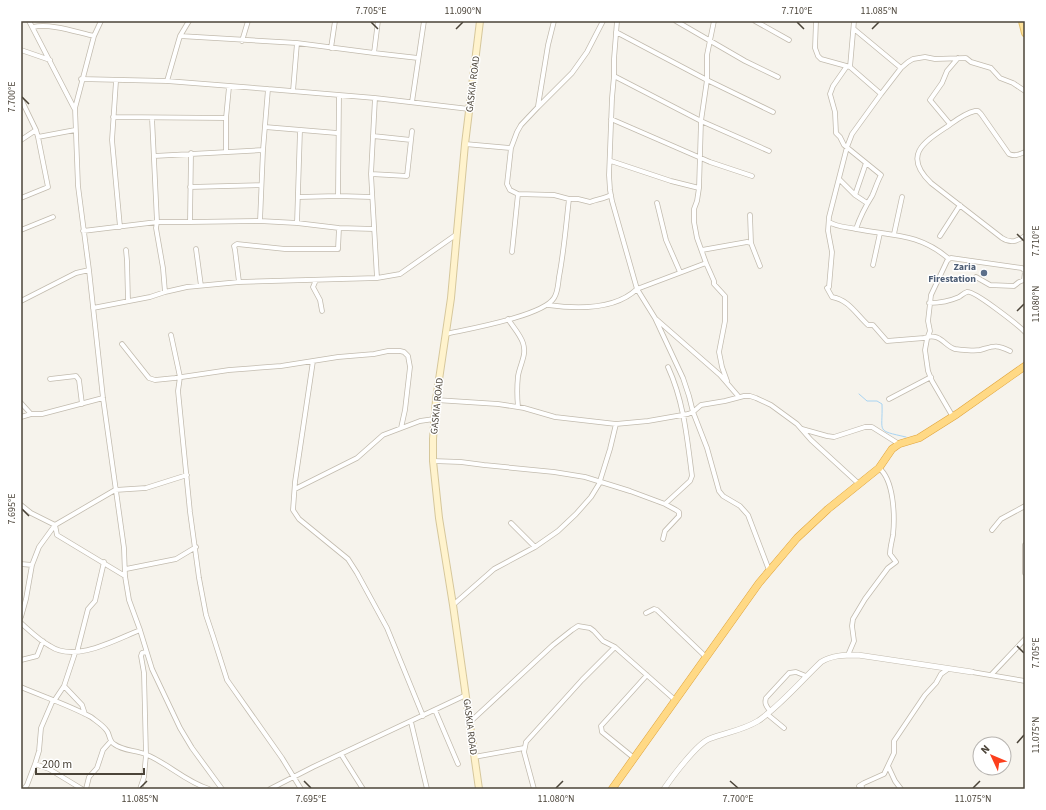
<svg xmlns="http://www.w3.org/2000/svg" width="1046" height="810" viewBox="0 0 1046 810" font-family="'Source Sans 3',sans-serif">
	<style>
		.lines { fill: none; stroke-linecap: round; stroke-linejoin: round }
		.stream { stroke: #a9d4f2; stroke-width: 1 }
		.minor-casing { stroke: #c2bbae; stroke-width: 5.5 }
		.tertiary-casing { stroke: #c2bbae; stroke-width: 6 }
		.secondary-casing { stroke: #d6c79b; stroke-width: 8 }
		.primary-casing { stroke: #e6c16a; stroke-width: 8 }
		.trunk-casing { stroke: #e0a43c; stroke-width: 8 }
		.minor { stroke: #fff; stroke-width: 4 }
		.tertiary { stroke: #fff; stroke-width: 5 }
		.secondary { stroke: #fff3cd; stroke-width: 6 }
		.primary { stroke: #ffe39c; stroke-width: 6 }
		.trunk { stroke: #ffd985; stroke-width: 7 }
		.ticks { fill: none; stroke: #4b4439; stroke-width: 1.5 }
		.service-dot { fill: #5c6f8a; stroke: #fff; stroke-width: 1.5 }
		.labels { text-anchor: middle; dominant-baseline: central; stroke-width: 3; stroke-linejoin: round; paint-order: stroke }
		.street-label { font-size: 10px; fill: #4b4439; stroke: #fff }
		.service-label { font-size: 10px; font-weight: bold; fill: #4e5e75; stroke: #fff; text-anchor: end }
		.neatline { fill: none; stroke: #4b4439; stroke-width: 1.5 }
		.ticks-label { font-size: 10px; text-anchor: middle; fill: #4b4439 }
	</style>
	<rect width="100%" height="100%" fill="#f6f3ec"/>
	<g class="lines">
		<path class="stream" d="M859,394L867,401H877L882,404C883,433 875,430 906,437"/>
		<g class="minor-casing">
			<path id="minor" d="M29,21L74,108
				M101,21L94,36L75,108L78,186L89,270L103,398L124,548L125,576L129,600L140,630L152,669L180,728L192,748L222,789
				M603,21L587,52L572,73L538,107L521,125L517,132L511,148L507,184L510,190L518,194L554,195L569,199H578L590,202C597,199 604,199 611,195
				M617,21L614,59V76L612,98L609,175L610,190L612,201L637,289L655,318L683,378L689,396L693,412L707,448L719,491L723,496L740,506L748,515L769,570
				M676,21L745,61L778,77
				M755,21L789,40
				M816,21L815,48L818,56L821,59L850,67L881,94
				M33,27C50,23 76,32 94,36
				M854,29L901,68
				M616,32L707,80L773,112
				M180,36L297,43L374,53L418,58
				M242,41L248,21
				M331,48L335,21
				M21,50L50,60
				M374,53L378,21
				M847,66L833,86L830,94L835,112L836,133L840,137L844,145L881,175C877,182 875,190 872,196C865,207 860,217 856,229
				M850,67L854,21
				M614,76L701,121L769,151
				M81,79L167,81L268,89L375,98L469,109
				M116,81L112,140L120,227
				M167,81L180,36L189,21
				M293,91L297,43
				M375,98L371,174L377,278
				M21,99L36,130L21,140
				M412,102L424,21
				M538,106L548,45L554,21
				M113,117L226,118
				M152,118L157,222L156,228L163,268L165,292
				M611,119L710,162L752,176
				M950,124L930,100L942,83L947,71L958,58
				M265,127L337,133
				M36,130L38,137L75,130
				M373,136L411,140
				M465,144L511,148
				M226,151V118L229,87
				M1025,152C1020,154 1015,157 1009,154L981,114L978,111H975C965,113 955,121 948,126C924,142 902,155 931,183L1002,238C1011,244 1017,241 1025,236
				M154,156L263,150
				M611,161L671,181L699,188
				M371,174L407,176L412,131
				M839,179L855,195L867,203
				M190,187L261,185
				M855,195L866,163
				M338,196L339,95
				M299,197L338,196L372,197
				M21,198L48,187L38,137
				M657,203L666,240L680,272
				M750,215L751,243
				M260,221L263,150L268,89
				M190,222L191,153
				M829,222C837,227 847,227 856,229C892,236 919,233 949,259L951,258L1022,268L1025,271L1024,280
				M297,223L300,130
				M21,230L53,217
				M83,231L157,222H190L260,221L297,223L339,228L374,229
				M894,234L902,197
				M940,236L960,205
				M196,249L201,286
				M126,250L127,261L128,301
				M702,250L747,242L751,243L760,266
				M512,252L518,194
				M949,259L947,261L931,295L928,321L930,331L927,339L925,350L928,371L932,381L953,417
				M706,263L714,281V284L725,296V321L719,352L722,367L727,381
				M873,265L880,233
				M976,277L990,285L1014,286L1019,282L1024,280
				M316,280L313,287L320,300L322,311
				M239,282L235,250L234,246L237,244L285,249H338L339,228
				M21,301L76,273L89,270
				M929,303C939,303 950,301 959,297C962,295 964,293 967,292C974,290 1018,325 1025,332
				M548,305C577,309 615,310 637,289L706,263L697,238L694,222V209L697,201L699,188L701,121L707,80V55L714,21
				M93,308L150,297L165,292L187,287L239,282L377,278L400,274L457,234
				M508,319C513,327 520,334 523,343C527,355 520,364 518,376C517,386 517,397 518,407
				M656,319L720,375L739,397
				M446,334C468,329 543,316 554,298C558,292 558,284 559,277C564,251 566,225 569,199
				M171,335L180,377L178,391L190,512L199,578L206,615L213,636L227,680L282,758L301,789
				M122,344L149,378L155,380L175,378L229,370L281,366L338,357L374,354L388,351H400L404,352L408,356L410,367L405,410L401,428
				M1010,351C996,344 994,346 980,350C975,351 961,350 955,349C944,346 941,332 924,338L887,341L873,325H868C856,314 849,300 832,297L827,288L829,287L832,252L828,231L829,217L847,147L852,134L881,94L901,68L908,62L913,59L925,57L935,59L966,58L971,62L991,68L1000,78L1013,83L1025,91
				M313,361L295,482L293,510L299,519L348,559L357,573L387,628L423,716
				M50,379L76,376L79,380L82,404
				M889,399L931,377
				M436,400L498,404L524,408L555,417L616,424L648,421L688,414L693,412L701,405L725,401L744,396H750L756,398L771,405L797,424L811,440L859,484
				M21,403L31,414
				M21,417L31,414H42L103,398
				M802,429L827,436L834,437L865,427H872L899,444
				M433,461L461,462L484,465L554,472L585,477L630,491L665,504L676,510L679,512V516L665,531L663,539
				M295,489L357,458L383,435L420,421L434,419
				M665,504L690,481L692,476C687,438 684,402 668,367
				M21,505L31,513L55,525L57,535L125,576
				M511,523L535,547
				M992,530L1001,519L1025,506
				M1025,545V573
				M21,564L32,565
				M126,569L176,559L196,547
				M453,605L494,569L535,547L558,531L576,514L591,497L599,484L610,449L616,424
				M646,613L654,609L657,610L706,657
				M21,617L26,599L32,565L39,547L55,525L115,490L146,488L187,475
				M21,623C30,631 39,640 50,646C75,663 115,640 140,630
				M77,652L88,609L95,601L104,562
				M75,653L64,686L82,705L85,714
				M848,655L854,641L852,626L853,619L865,599L888,568L896,562L890,554C890,547 892,541 893,535C895,516 894,480 879,468
				M21,660L37,656L43,641
				M972,672L1025,681
				M991,675L1025,639
				M21,687C44,697 69,705 91,717C96,721 103,725 107,731C110,735 109,741 114,744C123,751 135,750 145,754C168,763 184,781 209,789
				M54,701L64,686
				M435,710L458,764
				M770,711C767,707 764,704 766,698L789,673L796,672L806,676
				M767,714L784,728
				M411,722L427,789
				M470,722L553,645L572,630L578,626L590,628L594,631L603,641L615,647L675,700
				M341,754L363,789
				M474,757L524,748
				M634,758L602,732L601,726L647,675
				M35,764L49,769L82,789
				M888,766L895,781L901,789
				M24,789L27,785L35,764L39,751L41,728L53,700
				M86,789L89,777L97,768L103,750L111,741
				M140,789L144,777L146,755L144,673L141,656L142,653L146,652
				M270,789L313,767L466,695
				M534,789L524,752L526,742L582,680L615,647
				M862,789V787L859,786L864,783L884,774L894,753V741L925,695L936,683L941,674L948,669"/>
		</g>
		<g class="tertiary-casing">
			<path id="tertiary" d="M664,789C672,777 697,744 709,739C727,732 741,731 758,721C779,707 802,680 821,662C832,655 845,655 858,655L972,672"/>
		</g>
		<g class="secondary-casing">
			<path id="secondary" d="M479,789L453,605L439,518L433,461V439L436,400L451,298L465,144L480,21"/>
		</g>
		<g class="primary-casing">
			<path id="primary" d="M1022,21L1025,33"/>
		</g>
		<g class="trunk-casing">
			<path id="trunk" d="M612,789L759,583L797,538L828,509L879,468L892,449L899,444L919,438L957,414L1025,366"/>
		</g>
		<use href="#minor" class="minor"/>
		<use href="#tertiary" class="tertiary"/>
		<use href="#secondary" class="secondary"/>
		<use href="#primary" class="primary"/>
		<use href="#trunk" class="trunk"/>
	</g>
	<path class="ticks" d="M371,22L378,29M797,22L804,29M456,29L463,22M872,29L879,22M22,97L29,104M1017,234L1024,241M1017,311L1024,304M22,509L29,516M1017,646L1024,653M1017,743L1024,735M304,781L311,788M730,781L738,788M140,788L147,781M556,788L563,781M973,788L980,781"/>
	<circle class="service-dot" cx="984" cy="273" r="4"/>
	<g class="labels">
		<g class="street-label">
			<text transform="translate(473 84) rotate(-83)">GASKIA ROAD</text>
			<text transform="translate(437 406) rotate(-84)">GASKIA ROAD</text>
			<text transform="translate(470 727) rotate(83)">GASKIA ROAD</text>
		</g>
		<g class="service-label">
			<text x="976" y="267">Zaria<tspan x="976" dy="12">Firestation</tspan></text>
		</g>
	</g>
	<rect width="1046" height="810" fill="none" stroke="#ffffff" stroke-width="44"/>
	<g transform="translate(992 756) rotate(314)"><circle r="19" fill="#ffffff" stroke="#b7b4b0"/>
	<path d="M0-3L7 15L0 10L-7 15Z" fill="#fc3f1d"/>
	<text y="-6" font-size="11" font-weight="bold" text-anchor="middle" fill="#4b4439">N</text>
	</g>
	<path d="M36 768v6h108v-6" fill="none" stroke="#4b4439" stroke-width="2"/>
	<text x="42" y="768" font-size="12" fill="#4b4439" stroke="#ffffff" stroke-width="3" paint-order="stroke">200 m</text>
	<rect x="22" y="22" width="1002" height="766" class="neatline"/>
	<g class="ticks-label">
		<text x="371" y="14">7.705°E</text>
		<text x="463" y="14">11.090°N</text>
		<text x="797" y="14">7.710°E</text>
		<text x="879" y="14">11.085°N</text>
		<text transform="translate(11 97) rotate(-90)" y="4">7.700°E</text>
		<text transform="translate(1035 241) rotate(-90)" y="4">7.710°E</text>
		<text transform="translate(1035 304) rotate(-90)" y="4">11.080°N</text>
		<text transform="translate(11 509) rotate(-90)" y="4">7.695°E</text>
		<text transform="translate(1035 653) rotate(-90)" y="4">7.705°E</text>
		<text transform="translate(1035 735) rotate(-90)" y="4">11.075°N</text>
		<text x="140" y="802">11.085°N</text>
		<text x="311" y="802">7.695°E</text>
		<text x="556" y="802">11.080°N</text>
		<text x="738" y="802">7.700°E</text>
		<text x="973" y="802">11.075°N</text>
	</g>
</svg>
